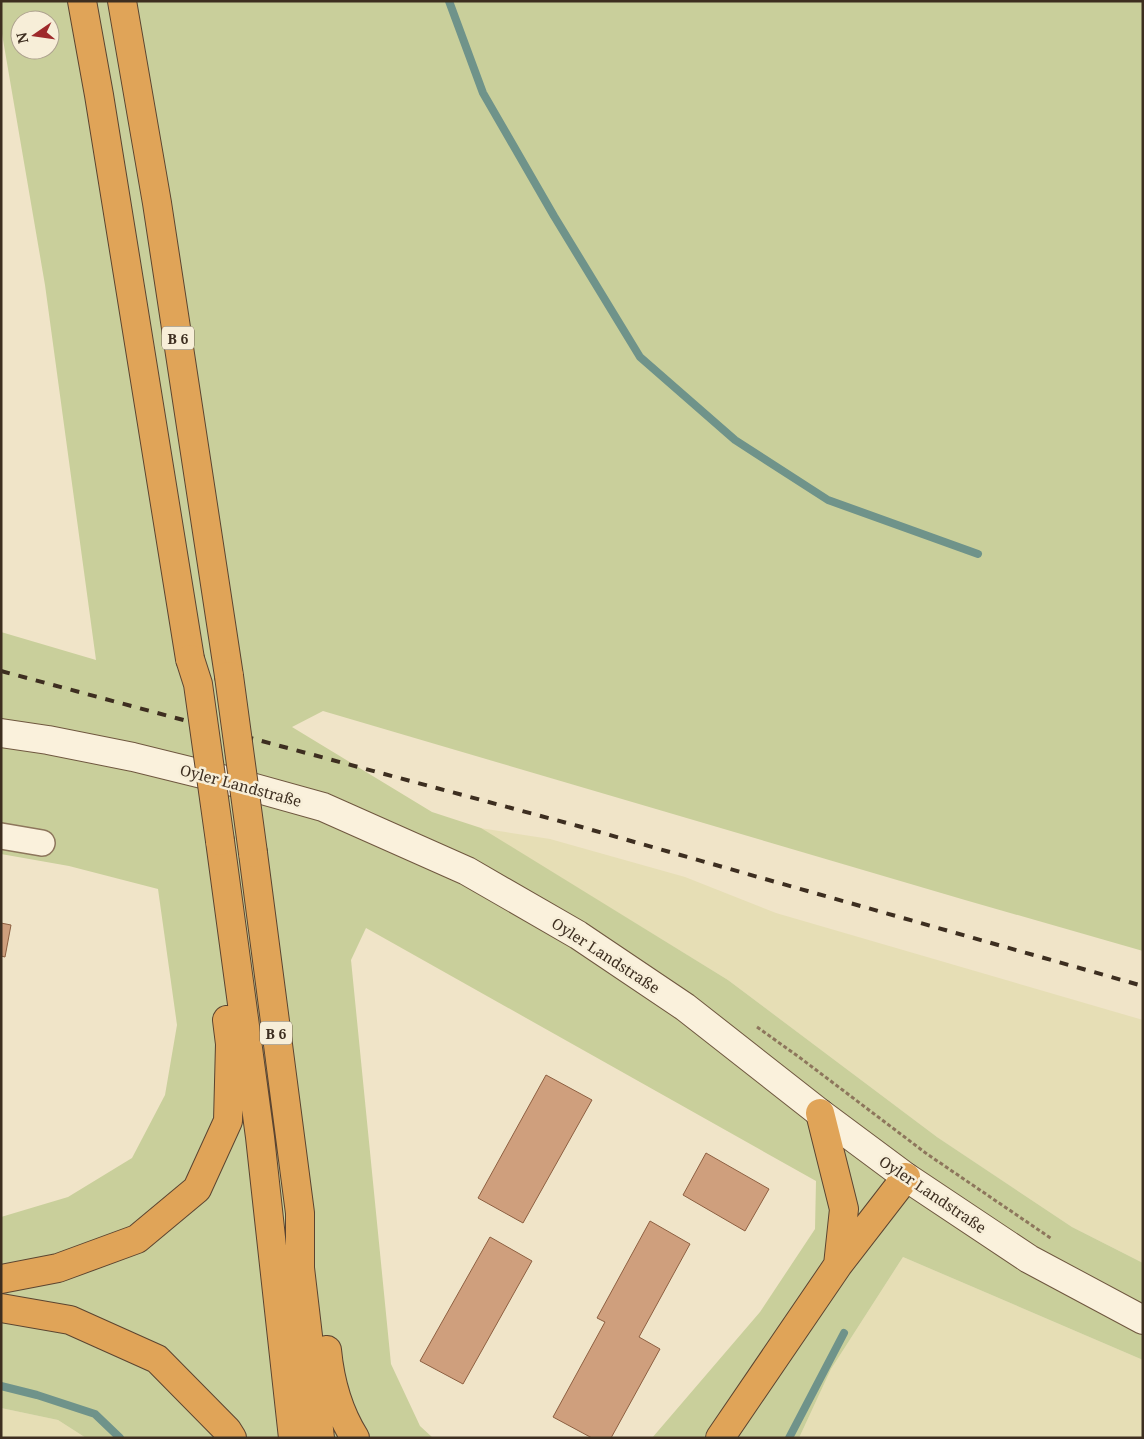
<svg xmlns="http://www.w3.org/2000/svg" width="1144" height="1439" viewBox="0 0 1144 1439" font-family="'Noto Serif',serif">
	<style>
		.farmland { fill: #e6deb5 }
		.green { fill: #c9cf9b; fill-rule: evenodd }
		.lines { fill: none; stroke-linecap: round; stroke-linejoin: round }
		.stream { stroke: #6f938a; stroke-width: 8 }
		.building { fill: #cf9f7d; stroke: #8d5f41 }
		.street-casing { stroke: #8d765c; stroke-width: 28 }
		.secondary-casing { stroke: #6f573f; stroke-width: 30 }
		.highway-casing { stroke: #5b4430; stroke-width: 30 }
		.path { stroke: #8d765c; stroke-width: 3; stroke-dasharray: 4 2.5; stroke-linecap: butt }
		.street { stroke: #faf1dc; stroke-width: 25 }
		.secondary { stroke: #faf1dc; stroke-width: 28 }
		.highway { stroke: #e0a458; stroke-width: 28 }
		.rail { stroke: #3d2e20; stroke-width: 4; stroke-dasharray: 9 9; stroke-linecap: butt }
		.highway-bridge-casing { stroke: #5b4430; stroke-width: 30; stroke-linecap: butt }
		.highway-bridge { stroke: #e0a458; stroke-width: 28 }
		.labels { text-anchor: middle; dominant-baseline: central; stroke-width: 5; stroke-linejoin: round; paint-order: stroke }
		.shield { fill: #f7eed8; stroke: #756857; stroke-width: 1 }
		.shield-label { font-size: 14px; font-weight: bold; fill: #3d2e20 }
		.street-label { font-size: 15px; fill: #3d2e20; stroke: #f7eed8 }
	</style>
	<rect width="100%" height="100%" fill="#f0e4c8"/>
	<path class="farmland" d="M480,828L550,839L685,877L776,913L1143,1020V1263L1072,1227L937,1137L728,980Z
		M903,1257L1143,1360V1438H799L831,1369Z
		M1,1408L58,1420L86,1438H1Z"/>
	<path class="green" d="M1,1H1143V951L965,900L323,711L292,727L432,812L481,828L728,980L937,1137L1072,1227L1143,1263V1360L903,1257L831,1369L799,1438H652L760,1312L815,1229L816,1181L366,928L351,960L391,1364L420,1426L433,1438H86L58,1420L1,1408V1217L68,1197L132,1158L165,1095L177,1025L158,889L69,866L1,854V632L96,660L45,285L1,28ZM20,20H50V50H20Z"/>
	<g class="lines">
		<path class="stream" d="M449,1L483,93L554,216L640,357L735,440L828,500L978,554
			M1,1386L37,1395L95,1414L120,1438
			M789,1438L844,1333"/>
	</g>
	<path class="building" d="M1,923L11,925L5,957L1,956Z
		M546,1075L592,1100L523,1223L478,1198Z
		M706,1153L769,1189L745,1231L683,1195Z
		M650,1221L690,1244L639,1337L660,1349L611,1438H592L553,1417L605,1322L597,1318Z
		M490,1237L532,1261L463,1384L420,1361Z"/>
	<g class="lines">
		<g class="street-casing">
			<path id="street" d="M1,836L42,843"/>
		</g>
		<g class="secondary-casing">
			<path id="secondary" d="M1,733L48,740L133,757L226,780L323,807L467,871L578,935L685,1007L820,1113L906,1177L1029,1259L1143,1320"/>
		</g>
		<g class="highway-casing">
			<path id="highway" d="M82,1L99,95L190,659
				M122,1L157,203L229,676
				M220,841L260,1137L293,1438
				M253,853L300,1213V1268L320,1438
				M820,1113L844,1209L838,1265
				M1,1279L58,1268L137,1239L197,1189L228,1121L230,1044L227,1020
				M1,1308L70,1320L157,1359L227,1430L232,1438
				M327,1350C330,1381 338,1411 355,1438
				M720,1438L838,1265L906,1177"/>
		</g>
		<path class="path" d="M757,1027L799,1057L927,1154L1052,1239"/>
		<use href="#street" class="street"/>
		<use href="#secondary" class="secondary"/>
		<use href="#highway" class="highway"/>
		<path class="rail" d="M1,671L578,826L1143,986"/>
		<g class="highway-bridge-casing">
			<path id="highway-bridge" d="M190,659L198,684L220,841
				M229,676L253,853"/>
		</g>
		<use href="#highway-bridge" class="highway-bridge"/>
	</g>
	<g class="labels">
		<g class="shield">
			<rect x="162" y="326.5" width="32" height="23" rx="4"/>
			<rect x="260" y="1021.5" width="32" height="23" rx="4"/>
		</g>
		<g class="shield-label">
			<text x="178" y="338">B 6</text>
			<text x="276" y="1033">B 6</text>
		</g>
		<g class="street-label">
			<text transform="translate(241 785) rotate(15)">Oyler Landstraße</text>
			<text transform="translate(606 955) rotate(33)">Oyler Landstraße</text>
			<text transform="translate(933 1194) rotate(34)">Oyler Landstraße</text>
		</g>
	</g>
	<rect width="1144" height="1439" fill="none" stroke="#3d2e20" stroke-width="5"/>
	<g transform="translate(35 35) rotate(257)"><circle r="24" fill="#f7eed8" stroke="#ada18e"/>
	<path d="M0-4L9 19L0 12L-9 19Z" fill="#9e2a2b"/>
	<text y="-8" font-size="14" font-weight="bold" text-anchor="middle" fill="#3d2e20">N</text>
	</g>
</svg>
